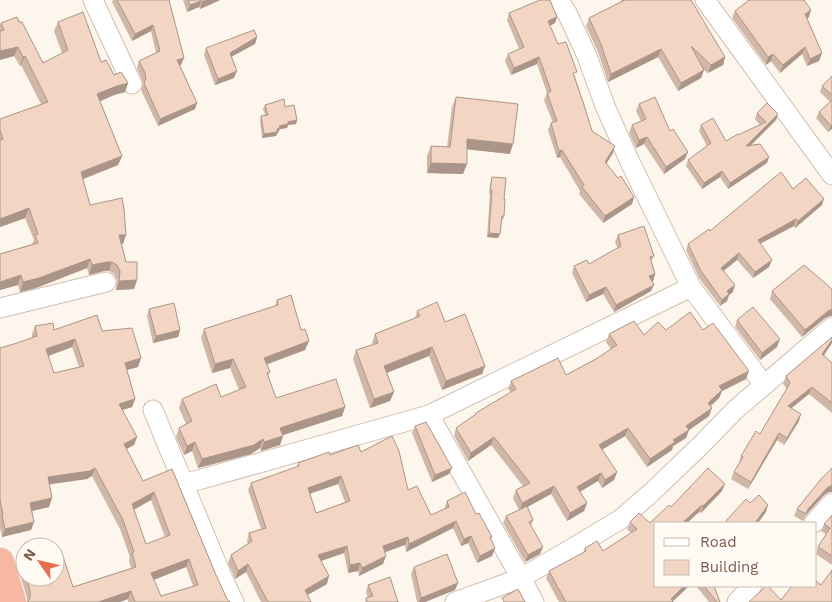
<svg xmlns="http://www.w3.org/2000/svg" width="832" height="602" viewBox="0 0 832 602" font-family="'Work Sans',sans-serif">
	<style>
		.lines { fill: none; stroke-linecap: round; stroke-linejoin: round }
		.street-casing { stroke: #d1beb0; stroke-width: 21 }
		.highway-casing { stroke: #dad1cd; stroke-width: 29 }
		.street { stroke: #fff; stroke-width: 19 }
		.highway { stroke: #f7b7a3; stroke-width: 28 }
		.wall { fill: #d1b7a8; fill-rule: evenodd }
		.shaded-wall { fill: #aa9588 }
		.building { fill: #f3d5c3; stroke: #aa9588; fill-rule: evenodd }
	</style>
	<rect width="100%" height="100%" fill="#fdf6ec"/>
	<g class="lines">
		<g class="street-casing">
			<path id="street" d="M93,0L132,84
				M559,0L567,13L587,56L605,106L630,162L691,287L764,385
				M705,0L832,175
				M0,308L106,282
				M153,410L223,579L234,602
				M429,415L521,578L534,602
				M184,484L429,415L691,287
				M814,523L832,503
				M455,602L521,578L571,549L621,519L652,492L702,444L735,410L832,327
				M737,602L752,586"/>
		</g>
		<g class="highway-casing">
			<path id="highway" d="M0,562L12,602"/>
		</g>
		<use href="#street" class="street"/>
		<use href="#highway" class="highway"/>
	</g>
	<path class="wall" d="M113,0H169L181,65H180L197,103L195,109L158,126L141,90L143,85L142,80L137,68L139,61L156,53L151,31L132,41L112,2Z
		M183,0H220L200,9L199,7L187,12Z
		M621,0H691L725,57L723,65L708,73L704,70L701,78L678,91L658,57L608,82L598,52L586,26L589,18L621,2Z
		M735,11L809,17L807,18L822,53L819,61L807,66L802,54L780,73L771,61L766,65L732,18Z
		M509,13L557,17L555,23L550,26L558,44L575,77L592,131L613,153L606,163L634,197L632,204L603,223L579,194L580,191L560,157L557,158L548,130L551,123H553L544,100L547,93L537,64L511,75L505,61L508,54L519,49L507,20Z
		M19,22L43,63L62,53L54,31L58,22L101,62L114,75L128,83L125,92L114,95L100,101L122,156L118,165L83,179L90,205L123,244H122L126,262L137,280L134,289L116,290L117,280L114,274L109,271H104L89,275L87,268L36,288L20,292L18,285L0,290V254L32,244L34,240L25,218L0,227V119L41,104L21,65L20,66L14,56L0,60V25L1,23Z
		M257,37L255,44L231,57L234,78L215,85L204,55L206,48Z
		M832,76V129L828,132L816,118L819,112L830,102L820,92L822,86Z
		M456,97L510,154L467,149L463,174L427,173V156L431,146L447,147L452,107Z
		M639,104L670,131L685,159L664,174L644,144L636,148L629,133L632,125L641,121L636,111Z
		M265,105L285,107L297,120L296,124L288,125L287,128L280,129L276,136L262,138L260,120L261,116L265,115L263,109Z
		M757,113L778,114L776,120L751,145L767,163L728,189L720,177L702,189L686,166L688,160L707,146L699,131L701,125L726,141L760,125L755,119Z
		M492,177L504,199V216L503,220H501L498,238L487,237L490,194H489L491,180Z
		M793,189L822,205L795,228L794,226L760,244L769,267L753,278L737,260L724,271L733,292L729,295L727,301L720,306L699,278L686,250L688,244L710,231Z
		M618,235L654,256L651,262L655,274L653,281H652L651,291L614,312L603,294L586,302L572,273L574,266L589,264L618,249L615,242Z
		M772,291L830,316L825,318L802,337L770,299Z
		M277,300L305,350L267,364L270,372L268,376L276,398L345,407L342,416L283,435L280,445L261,451L260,448L251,454L198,468L192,451L184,455L176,437L179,428L186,424L179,408L182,399L221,397L239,390L230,368L212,373L201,338L204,329L275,306Z
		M149,309L180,330L178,337L153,343L147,316Z
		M417,311L445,322L485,366L482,374L442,390L429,356L387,373L394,392L390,401L370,408L353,359L356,350L373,345L372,343L375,334L415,318Z
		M737,320L777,347L760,360L735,327Z
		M35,326L54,330L102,331L138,367L127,370L135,399L132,407L122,410L137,437L134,445L126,449L143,481L172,469L216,575L227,599L230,602H128V599L120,602H27V598L19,571L22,563L25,562V577H55L73,587L131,568L129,561L130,557L120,529L92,476L87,479L49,484L52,498L49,507L32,511L34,522L31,530L2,537L0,528V348L14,344L32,338V334ZM72,347L79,367L54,373L48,356ZM151,500L165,537L146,544L134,510ZM186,567L193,586L161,596L154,580Z
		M666,330H703L746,379L722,391L719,398L711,406L709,416L689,430L686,438L673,446L672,450L647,467L625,436L602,450L617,472L614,480L602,488L598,481L580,492L587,503L584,511L567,521L551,494L527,507L533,520L531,526L540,554L525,562L503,523L506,516L519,510L513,498L516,490L523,486L491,445L468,461L454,436L456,428L475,416L476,413L511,392L508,389L511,381L566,375L596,359L611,349L606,342L609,334L644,335Z
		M832,337V343L824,355L832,363V413L809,394L792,408L799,421L784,445L777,440L748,489L731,479L734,472L739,463L741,456L760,434L787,389L783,384L786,376Z
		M415,426L449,474L432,482L412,433Z
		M361,452L408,490L431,515L444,510L447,501L476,514L492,537L491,539L495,548L492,556L477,563L468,543L461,546L453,528L406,552L405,545L385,552L383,564L359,576L358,571L348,573L344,553L321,561L327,584L307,595L311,602H261L246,572L235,579L228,563L231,555L248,544L247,541L249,533L261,529L248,490L251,483L297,467L298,463L330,455ZM338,484L345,502L316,513L310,494Z
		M832,468V492H829L824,495L806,515L803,521L794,516L797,509Z
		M722,491L701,513L699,512L687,523H656V586H689L673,601V602H559L546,578L549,571L583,553L585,548L603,551L631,533L627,529L630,522L650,523L671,507Z
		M832,515V565L816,554L818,547L826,534L821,531L824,524Z
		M414,567L455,590L425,602H417L411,574Z
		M368,585L398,602H365L366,598H368L366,592Z
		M696,586H714L720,602H709Z"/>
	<path class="shaded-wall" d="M207,0H220L200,9L202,2Z
		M201,1L199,7L187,12L190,5Z
		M811,10L809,17L803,21L805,14Z
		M557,17L555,23L545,28L548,21Z
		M153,25L151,31L132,41L135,34Z
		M257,37L255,44L227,59L230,53Z
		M18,47L14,56L0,60V51Z
		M805,47L802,54L780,73L783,65Z
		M661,49L658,57L608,82L611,74Z
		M822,53L819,61L807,66L810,59Z
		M773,54L771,61L766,65L768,57Z
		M25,56L21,65L20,66L23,57Z
		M539,57L537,64L511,75L514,68Z
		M725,57L723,65L708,73L711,65Z
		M184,58L181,65L175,66L177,60Z
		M704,70L701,78L678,91L681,83Z
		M237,71L234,78L215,85L218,79Z
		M128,83L125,92L114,95L94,104L97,94L117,86Z
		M197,103L195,109L158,126L160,119Z
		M778,114L776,120L744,152L746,146Z
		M297,120L296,124L288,125L287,128L280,129L276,136L262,138L264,134L277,129L279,126L288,122Z
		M832,125V129L828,132L831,126Z
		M647,137L644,144L636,148L639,140Z
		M467,139L513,144L510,154L464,149Z
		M615,146L613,153L603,169L605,162Z
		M562,150L560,157L557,158L559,151Z
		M688,152L685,159L664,174L666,167Z
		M122,156L118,165L78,181L81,172Z
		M769,157L767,163L728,189L730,183Z
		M431,163L467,164L463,174L427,173Z
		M722,171L720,177L702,189L704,183Z
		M634,197L632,204L603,223L605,216Z
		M824,199L822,205L795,228L798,221Z
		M29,208L25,218L0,227V219Z
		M796,219L794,226L755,246L758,240Z
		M489,233L500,234L498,238L487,237Z
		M119,235H126L123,244H116Z
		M739,253L737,260L719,274L721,268Z
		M90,259L87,268L36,288L20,292L23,282Z
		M772,260L769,267L753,278L755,272Z
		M107,262H112L109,271H104L89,275L92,265Z
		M655,274L653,281L646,283L649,276Z
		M21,275L18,285L0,290V282Z
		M137,280L134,289L116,290L119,281Z
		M654,285L651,291L614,312L616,305Z
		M735,285L733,292L729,295L727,301L720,306L722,300L727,291Z
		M606,287L603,294L586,302L589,295Z
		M832,309V316H830L825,318L802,337L805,330L828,311Z
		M180,330L178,337L153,343L156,336Z
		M75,339L72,347L43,358L46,349Z
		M780,339L777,347L760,360L762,353Z
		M832,340V343L820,361L822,354Z
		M309,341L305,350L260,367L264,358Z
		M432,347L429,356L381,375L384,366Z
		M141,358L138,367L122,371L125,363Z
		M233,359L230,368L212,373L215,364Z
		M485,366L482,374L442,390L446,381Z
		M749,371L746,379L722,391L719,398L705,411L708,403L719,386Z
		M812,387L809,394L785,413L788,406Z
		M394,392L390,401L370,408L374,399Z
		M135,399L132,407L116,412L119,404Z
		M345,407L342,416L277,437L280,428Z
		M712,408L709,416L685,433L689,430L686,438L673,446L672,450L647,467L650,459L673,440L686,426Z
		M801,414L799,421L784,445L787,438Z
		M628,428L625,436L596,453L599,445Z
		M779,433L777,440L748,489L751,482Z
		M283,436L280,445L261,451L264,442Z
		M137,437L134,445L121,452L124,444Z
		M494,437L491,445L468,461L471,453Z
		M263,439L260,448L251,454L198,468L202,459Z
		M195,442L192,451L184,455L187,446Z
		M95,468L92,476L87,479L45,485L48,477Z
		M452,468L449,474L432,482L435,475Z
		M617,472L614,480L602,488L605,480Z
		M601,473L598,481L574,495L577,487Z
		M341,476L338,484L305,495L308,488Z
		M725,484L722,491L701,513L703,506Z
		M832,485V492H829L824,495L806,515L803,521L808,509L827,488Z
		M554,486L551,494L520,511L522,503Z
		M154,492L151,500L129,512L132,504Z
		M52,498L49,507L27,512L30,503Z
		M587,503L584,511L567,521L570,513Z
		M702,505L699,512L687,523H682Z
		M768,505L766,512L758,523H755Z
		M456,521L453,528L406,552L409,544Z
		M34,522L31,530L2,537L5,529Z
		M471,536L468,543L461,546L464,539Z
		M408,537L405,545L380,554L383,546Z
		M347,546L344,553L315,563L318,555Z
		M543,547L540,554L525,562L528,555Z
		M495,548L492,556L477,563L480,556Z
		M386,556L383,564L359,576L362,568Z
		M189,559L186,567L148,582L151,573Z
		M360,563L358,571L348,573L350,565Z
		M248,564L246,572L235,579L238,571Z
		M329,576L327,584L302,598L305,590Z
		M458,583L455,590L425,602H419L421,598Z
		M684,586H689L672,602L671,599Z
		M131,591L128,599L120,602H98Z"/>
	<path class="building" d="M117,0H169L184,58L177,60L197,103L160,119L144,83L146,78L145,73L139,61L160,51L153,25L135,34Z
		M188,0H207L202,2L201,1L190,5Z
		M540,0H550L557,17L548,21L558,44L566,42L577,72L573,73L584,105L592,131L615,146L605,162L618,178L621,176L634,197L605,216L582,187L584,185L562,150L559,151L551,123L557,121L547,93L551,91L539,57L514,68L508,54L524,47L509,13Z
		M625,0H691L725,57L711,65L691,46L704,70L681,83L661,49L611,74L601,44L589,18Z
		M749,0H804L811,10L805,14L822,53L810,59L805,47L783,65L773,54L768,57L735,11Z
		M83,12L101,62L106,60L114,75L121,72L128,83L117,86L97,94L122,156L81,172L90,205L122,198L124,209L126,235H119L126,262H137V280L119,281L120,271L117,265L112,262H107L92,265L90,259L39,278L23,282L21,275L0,282V254L38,243L35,235L38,234L29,208L0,219V140L3,139L0,130V119L48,102L25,56L23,57L18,47L0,51V31L4,30L1,23L17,17L19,22H22L43,63L68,50L58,22Z
		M254,30L257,37L230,53L237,71L218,79L206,48Z
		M832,76V95L822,86Z
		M456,97L518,104L513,144L467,139V164L431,163V146L450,147Z
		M655,97L670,131L673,129L688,152L666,167L647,137L639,140L632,125L646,119L639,104Z
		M284,99L285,107L294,105L297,120L288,122V124L279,126L280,128L277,129V132L264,134L261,116L268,115L265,105Z
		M832,100V125L831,126L819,112Z
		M767,103L778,114L746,146L760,144L769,157L730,183L722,171L704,183L688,160L711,143L701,125L713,118L726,141L738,134V135L766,122L757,113Z
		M781,172L793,189L806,178L824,199L798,221L796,219L758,240L772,260L755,272L739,253L721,268L735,285L727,291L729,294L722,300L701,271L688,244L709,229L710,231Z
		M492,177L506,178L504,199H505L504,216H502L500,234L489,233L492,190H490Z
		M644,226L654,256L650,257L655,274L649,276L654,285L616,305L606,287L589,295L574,266L587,260L589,264L621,246L618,235Z
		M804,265L832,289V309L828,311L805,330L772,291Z
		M291,295L301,330L305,329L309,341L264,358L270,372L267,373L276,398L336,379L345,407L280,428L283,436L264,442L263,439L254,445L202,459L195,442L187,446L179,428L192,421L182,399L216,384L221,397L246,387L233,359L215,364L204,329L278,305L277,300Z
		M437,302L445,322L465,314L485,366L446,381L432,347L384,366L394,392L374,399L356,350L378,343L375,334L420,316L417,311Z
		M174,303L180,330L156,336L149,309Z
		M753,307L780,339L762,353L737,320Z
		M690,312L703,330L713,323L749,371L719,386L722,390L708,403L712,408L686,426L689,430L673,440L675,442L650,459L628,428L599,445L617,472L605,480L601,473L577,487L587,503L570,513L554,486L522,503L516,490L530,483L494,437L471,453L456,428L476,414V413L516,389L511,381L558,358L566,375L596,359L617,345L609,334L634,321L644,335L658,322L666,330Z
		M97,315L102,331L132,328L141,358L125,363L135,399L119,404L137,437L124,444L143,481L172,469L216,575L227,599L230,602H135L131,591L98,602H28L30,598V590L26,577H55V552L61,550L73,587L136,567L132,553L134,552L123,520L95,468L90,471L48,477L52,498L30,503L34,522L5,529L2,515L3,514L0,500V348L14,344L37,336L35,326L53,323L54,330ZM75,339L84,366L54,373L46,349ZM154,492L170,535L146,544L132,504ZM189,559L198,585L161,596L151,573Z
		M832,337V340L822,354L832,363V403L812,387L788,406L801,414L787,438L779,433L751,482L734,472L743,457L741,456L756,431L760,434L790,383L786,376Z
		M426,422L452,468L435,475L415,426Z
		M392,436L399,451L408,490L417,486L431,515L449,507L447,501L465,492L476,514L479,513L492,537H490L495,548L480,556L471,536L464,539L456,521L409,544L408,537L383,546L386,556L362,568L360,563L350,565L347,546L318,555L329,576L305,590L311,602H268L248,564L238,571L231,555L252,541L249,533L266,528L251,483L299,466L298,463L329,452L330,455L358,445L361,452ZM341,476L350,501L316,513L308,488Z
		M708,468L725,484L703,506L702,505L682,523H656V586H684L671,599L673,602H566L549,571L586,551L585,548L597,541L603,551L637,529L630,522L639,513L650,523L669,505L671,507Z
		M832,468V485L827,488L808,509L806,514L797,509L821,479Z
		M759,495L768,505L755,523H724L746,499L750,503Z
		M527,506L533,520L529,522L543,547L528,555L506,516Z
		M832,515V556L818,547L830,528L824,524Z
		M447,554L458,583L421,598L414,567Z
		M25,562V573L22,563Z
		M832,570V602H749L766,586H768L781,600L792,586H816V581L821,585Z
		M390,577L398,602H367L366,598L373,596L368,585Z
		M704,586H714L720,602H717Z
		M518,589L525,602H504L502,598Z"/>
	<rect x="654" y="522" width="162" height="65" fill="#fffaf3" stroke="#cabbb1"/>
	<rect x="664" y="538" width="25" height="8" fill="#ffffff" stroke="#cabbb1"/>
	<text x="700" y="547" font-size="15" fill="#7a5c4d">Road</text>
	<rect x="664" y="560" width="25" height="15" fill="#f3d5c3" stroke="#cabbb1"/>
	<text x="700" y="572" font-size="15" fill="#7a5c4d">Building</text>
	<g transform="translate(40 562) rotate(304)"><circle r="24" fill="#fffaf3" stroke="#cabbb1"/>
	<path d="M0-4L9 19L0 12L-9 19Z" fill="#e76f51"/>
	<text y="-8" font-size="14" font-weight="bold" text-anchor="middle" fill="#7a5c4d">N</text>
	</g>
</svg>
